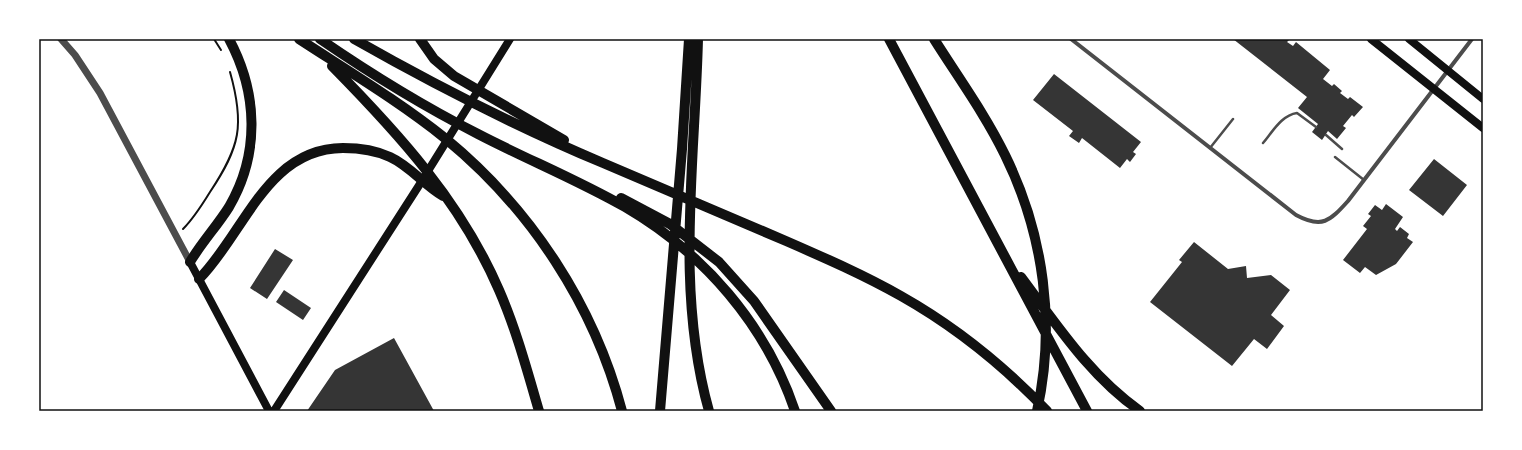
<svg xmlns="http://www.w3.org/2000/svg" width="1522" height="450" viewBox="0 0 1522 450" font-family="Lato,sans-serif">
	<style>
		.building { fill: #353535 }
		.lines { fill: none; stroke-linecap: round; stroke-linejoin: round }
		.path { stroke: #111; stroke-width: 2 }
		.service { stroke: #4c4c4c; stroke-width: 2.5 }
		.minor { stroke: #4c4c4c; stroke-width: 4 }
		.tertiary { stroke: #4c4c4c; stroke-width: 7 }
		.secondary { stroke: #111; stroke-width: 8 }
		.primary { stroke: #111; stroke-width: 8 }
		.motorway { stroke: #111; stroke-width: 10 }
		.neatline { fill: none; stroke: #111; stroke-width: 1.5 }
	</style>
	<rect width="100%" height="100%" fill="#fff"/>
	<path class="building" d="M1233,39H1290L1287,42L1293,46L1296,42L1330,70L1323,79L1332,86L1334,84L1342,91L1340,93L1348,99L1350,97L1363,107L1354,117L1352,115L1343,126L1346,128L1337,139L1328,131L1322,140L1312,132L1318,124L1298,108L1307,97Z
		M1054,74L1141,142L1133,152L1136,154L1130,162L1127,159L1120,168L1082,138L1079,143L1069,136L1073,131L1033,100Z
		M1434,159L1467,185L1443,216L1409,190Z
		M1386,204L1403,217L1395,229L1397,231L1400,227L1409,234L1407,238L1413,242L1396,264L1376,275L1365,267L1360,273L1343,260L1367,229L1363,226L1371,216L1368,214L1375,205L1382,210Z
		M1194,242L1228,269L1246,266L1247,278L1271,275L1290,290L1271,315L1284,326L1267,349L1254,339L1232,366L1150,302L1182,262L1179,260Z
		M275,249L293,260L267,299L250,288Z
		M284,290L311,308L303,320L276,302Z
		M394,338L434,411H307L335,370Z"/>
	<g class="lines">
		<path class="path" d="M214,39L221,50
			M183,229C194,218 202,205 210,192C240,147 245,125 230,72"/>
		<path class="service" d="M1326,135L1342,149
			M1263,143C1273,131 1282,115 1297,113L1316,127
			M1210,148L1233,119
			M1335,157L1364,180"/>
		<path class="minor" d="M1071,39L1296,215C1322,229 1330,221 1348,201L1472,39"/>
		<path class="tertiary" d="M61,39L75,55L100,93L190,262"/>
		<path class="secondary" d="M190,262L269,411
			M274,411L418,187L510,39"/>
		<path class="primary" d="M1371,39L1483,128
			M1409,39L1483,99"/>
		<path class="motorway" d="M299,39C348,71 400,102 446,139C531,209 594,305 622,411
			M320,39C371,74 423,106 478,134C526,159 578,180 625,207C704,253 766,325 795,411
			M354,39C435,85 517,127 603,163C664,189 725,215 786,241C825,258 864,275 901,296C956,327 1004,366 1047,411
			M420,39L434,59L454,76L564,140
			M698,39C695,162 675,290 709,411
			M889,39L1087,411
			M934,39C958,77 985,114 1005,155C1044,234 1056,325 1037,411
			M332,66C399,134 461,202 499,290C516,329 527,370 539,411
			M621,198L670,224L719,262L754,301L831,411
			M190,262C202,242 217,226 229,207C260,154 258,93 229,39
			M1021,277C1057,325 1090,376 1140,411
			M199,279C244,234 267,148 343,148C359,148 375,150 390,157C410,166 424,185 443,196
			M660,411L682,149L689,39"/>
	</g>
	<rect width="1522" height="450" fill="none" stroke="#ffffff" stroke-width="80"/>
	<rect x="40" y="40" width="1442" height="370" class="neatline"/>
</svg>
